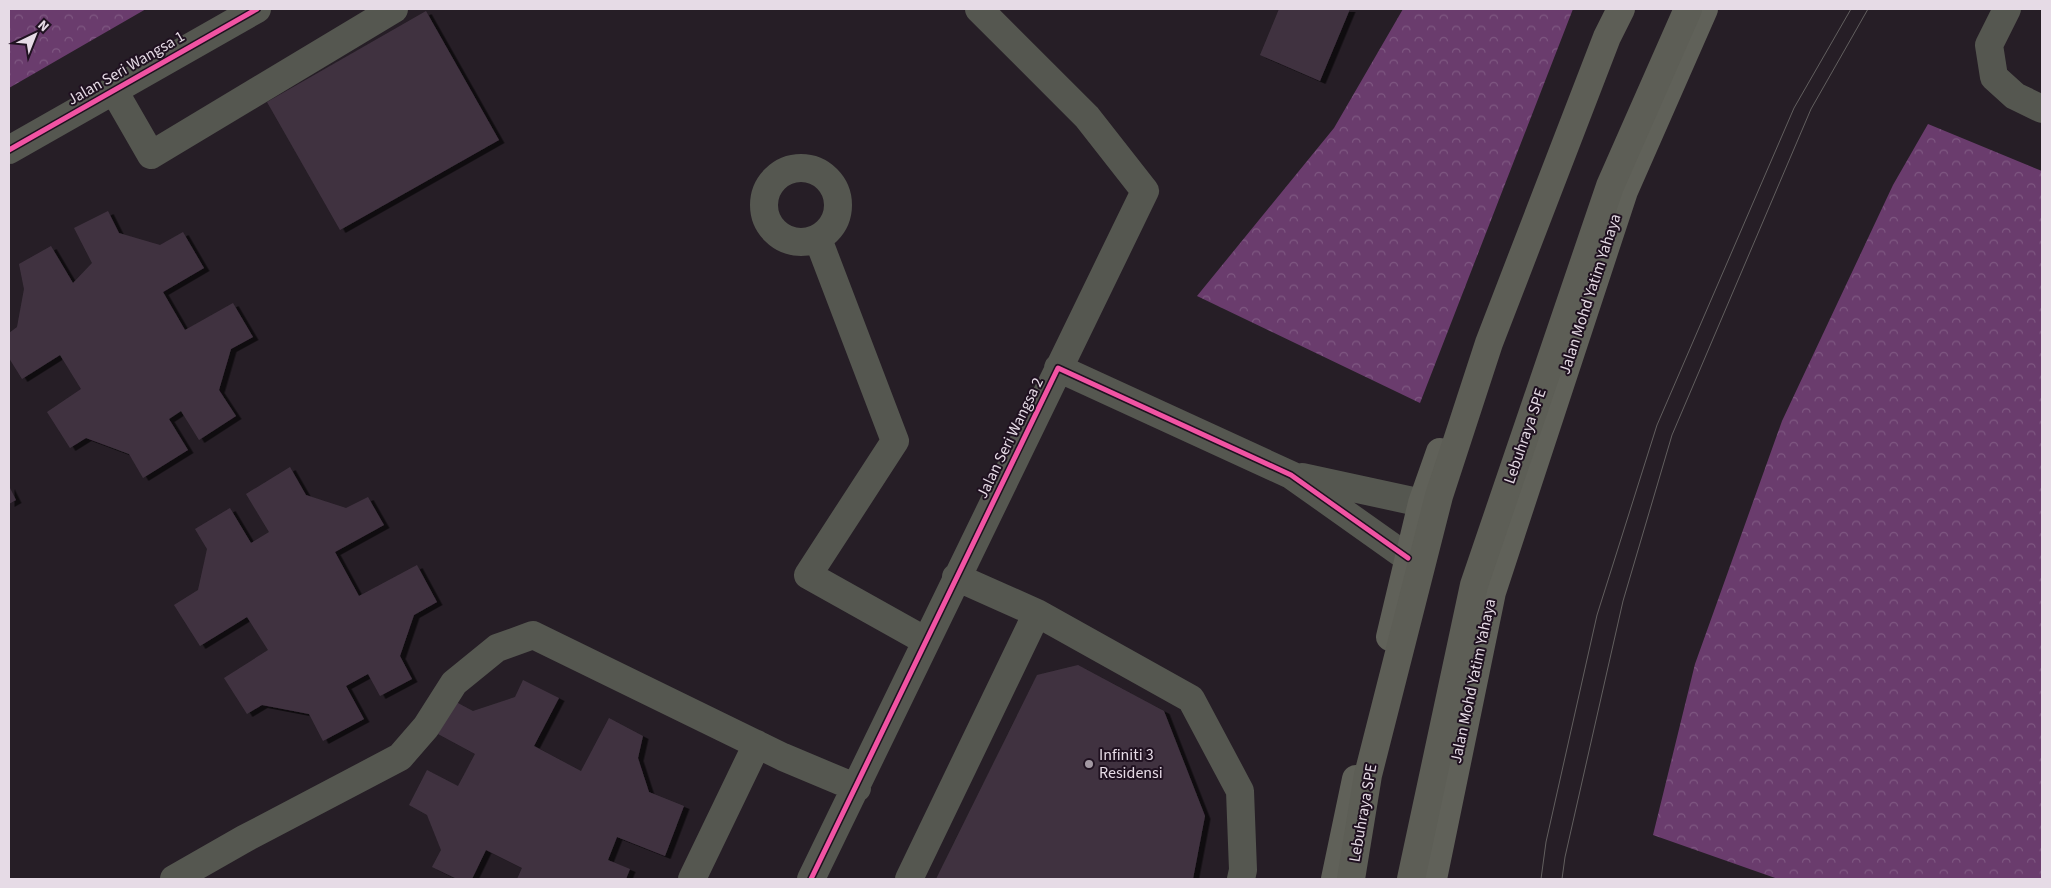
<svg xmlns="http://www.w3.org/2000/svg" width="2051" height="888" viewBox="0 0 2051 888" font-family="'Source Sans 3',sans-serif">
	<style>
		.forest { fill: url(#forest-crowns) }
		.building { fill: #403340; filter: url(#shadow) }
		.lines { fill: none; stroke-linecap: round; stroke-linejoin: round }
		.minor { stroke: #555750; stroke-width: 28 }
		.major { stroke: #606159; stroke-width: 28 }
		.highway { stroke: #5d5e56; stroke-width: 28 }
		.tram { stroke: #625f5f; stroke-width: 1 }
		.cycleway-casing { stroke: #1f1120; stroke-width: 8 }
		.cycleway { stroke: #f153a3; stroke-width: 5 }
		.poi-dot { fill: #a399a3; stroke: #1f1120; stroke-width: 2 }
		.labels { text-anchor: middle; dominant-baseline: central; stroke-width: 4; stroke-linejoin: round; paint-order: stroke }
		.street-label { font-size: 16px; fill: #e6dbe6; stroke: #1f1120 }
		.poi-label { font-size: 16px; fill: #e6dbe6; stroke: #1f1120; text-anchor: start }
	</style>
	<defs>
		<pattern id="forest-crowns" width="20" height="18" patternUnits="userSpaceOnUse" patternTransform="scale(1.25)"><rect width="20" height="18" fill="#6a3c6d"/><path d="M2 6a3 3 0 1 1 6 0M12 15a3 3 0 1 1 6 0" fill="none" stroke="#7f5882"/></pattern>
		<filter id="shadow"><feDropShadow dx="5.5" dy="3" stdDeviation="0" flood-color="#0009"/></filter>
	</defs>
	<rect width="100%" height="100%" fill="#261e26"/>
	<path class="forest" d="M9,9H146L9,88Z
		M1403,9H1573L1420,403L1197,296L1334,128Z
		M1928,124L2042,171V879H1778L1653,835L1695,664L1782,421L1893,185Z"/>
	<path class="building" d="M1279,9H1350L1320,81L1260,55Z
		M426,11L499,140L340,230L267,102Z
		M108,211L119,233L160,245L183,232L204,268L163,292L185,330L233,303L253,337L231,349L219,390L236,416L199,440L181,411L169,419L188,450L143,478L129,454L86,438L70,448L47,412L81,389L60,355L22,379L9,358V333L17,327L24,289L19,264L51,246L73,283L92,263L74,228Z
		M290,467L306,495L346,508L368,497L384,525L335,552L359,596L417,565L437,602L414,615L400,656L412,679L380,696L368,674L346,686L364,719L323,741L309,714L262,705L247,714L224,678L268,650L247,617L200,646L174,605L198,590L207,549L195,529L230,508L251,543L269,532L246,494Z
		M9,486L16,500L9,504Z
		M1078,665L1164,711L1205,816L1193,879H936L1037,675Z
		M523,680L559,698L534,746L581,771L609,718L643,736L638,758L649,792L684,806L665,856L617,837L608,860L630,869L626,879H517L522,868L486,850L472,879H457L432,867L441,850L427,815L409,805L427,770L458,786L475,754L438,734L456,702L473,711L515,697Z"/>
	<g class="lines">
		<path class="minor" d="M2007,9L1989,45L1994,77L2015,96L2042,109
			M113,89L151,155L394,9
			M9,150L257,9
			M764 205a37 37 0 1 1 74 0a37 37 0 1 1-74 0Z
			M818,239L895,441L808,575L926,641
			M1058,368L1291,475L1408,558
			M1302,477L1422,503
			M956,577L1037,613L1191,699L1240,791L1243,870L1241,879
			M174,879L244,839L400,757L426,727L454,683L497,648L533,635L783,757L857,788
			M692,879L757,744
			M811,879L1145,191L1087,117L979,9
			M909,879L1037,613"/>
		<path class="major" d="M1390,637L1422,503L1440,452
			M1335,879L1356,779
			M1433,879L1492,592L1624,191L1704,9"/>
		<path class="highway" d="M1351,879L1368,775L1439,496L1489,343L1607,37L1621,9
			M1411,879L1474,585L1610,186L1688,9"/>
		<path class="tram" d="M1541,879L1546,842L1597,615L1657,425L1794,108L1851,9
			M1562,879L1565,857L1623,601L1672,435L1811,109L1868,9"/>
		<g class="cycleway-casing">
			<path id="cycleway" d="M9,150L257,9
				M811,879L1058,368L1291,475L1408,558"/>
		</g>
		<use href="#cycleway" class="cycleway"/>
	</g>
	<circle class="poi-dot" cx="1089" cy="764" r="5"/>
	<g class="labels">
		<g class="street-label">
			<text transform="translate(126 68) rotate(-30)">Jalan Seri Wangsa 1</text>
			<text transform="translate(1590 294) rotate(-72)">Jalan Mohd Yatim Yahaya</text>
			<text transform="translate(1525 436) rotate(-71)">Lebuhraya SPE</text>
			<text transform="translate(1010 438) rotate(-64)">Jalan Seri Wangsa 2</text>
			<text transform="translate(1473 681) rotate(-78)">Jalan Mohd Yatim Yahaya</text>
			<text transform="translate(1363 813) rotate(-80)">Lebuhraya SPE</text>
		</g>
		<g class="poi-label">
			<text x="1099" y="755">Infiniti 3<tspan x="1099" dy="18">Residensi</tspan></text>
		</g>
	</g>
	<rect width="2051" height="888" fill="none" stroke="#e6dbe6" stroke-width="20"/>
	<g transform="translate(35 35) rotate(43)" stroke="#1f1120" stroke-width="4" paint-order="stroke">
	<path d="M0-4L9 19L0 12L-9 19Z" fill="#e6dbe6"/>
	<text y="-8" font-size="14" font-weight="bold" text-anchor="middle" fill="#e6dbe6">N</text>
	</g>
</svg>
